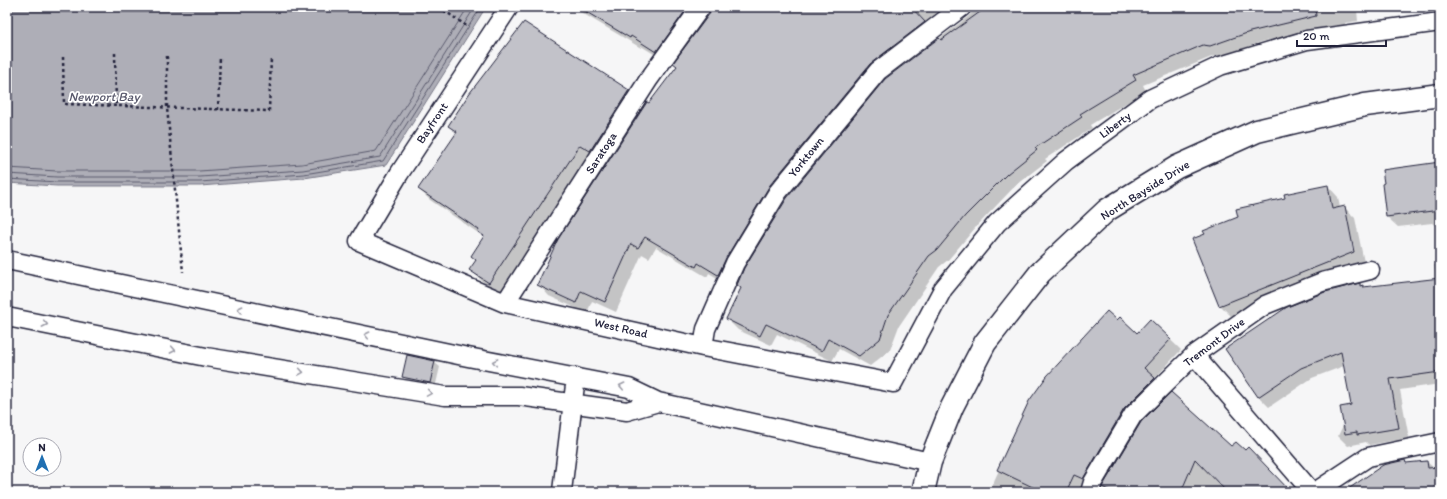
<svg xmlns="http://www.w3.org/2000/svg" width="1447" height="499" viewBox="0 0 1447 499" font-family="Itim,sans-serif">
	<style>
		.water { fill: #aeaeb7; stroke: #767685 }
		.shadow { fill: #0003 }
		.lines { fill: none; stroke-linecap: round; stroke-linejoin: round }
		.shore { stroke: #5a5a6d; stroke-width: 1 }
		.building { fill: #c2c2c9; stroke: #22223b }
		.lane-casing { stroke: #22223b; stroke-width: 21 }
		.secondary-casing { stroke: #22223b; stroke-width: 25 }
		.path { stroke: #22223b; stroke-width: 2.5; stroke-dasharray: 3 3; stroke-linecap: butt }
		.lane { stroke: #fff; stroke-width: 18 }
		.secondary { stroke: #fff; stroke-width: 22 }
		.oneway { stroke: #9c9ca7 }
		.labels { text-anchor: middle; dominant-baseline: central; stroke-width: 3.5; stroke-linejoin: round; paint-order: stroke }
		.street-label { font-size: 12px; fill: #22223b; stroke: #fff }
		.water-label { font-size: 13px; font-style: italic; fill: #5a5a6d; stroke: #fff }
	</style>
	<rect width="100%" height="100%" fill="#f6f6f7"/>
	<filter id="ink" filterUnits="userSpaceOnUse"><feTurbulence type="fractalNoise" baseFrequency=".025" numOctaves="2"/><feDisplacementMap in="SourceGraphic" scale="8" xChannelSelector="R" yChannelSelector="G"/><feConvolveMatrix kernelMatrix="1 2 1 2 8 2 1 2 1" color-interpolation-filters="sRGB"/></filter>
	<g filter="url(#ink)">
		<path class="water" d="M7,7H486L386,165L304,178L200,186H57L7,183Z"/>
		<path class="shadow" d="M572,7H703L667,62L641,46V48Z
			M719,7H971L966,9L880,75L780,196L729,285L709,273L707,277L656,247L649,258L642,254L616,312L592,301L587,313L549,296L539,285L650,104Z
			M972,7H1380L1357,10L1358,21L1345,23V25L1320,28L1261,42L1222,56H1214L1143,85L1146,91L1090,125L1092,128L1045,159L1047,161L1017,184L976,227L948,260L939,267L899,326L890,350L870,366L839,349L832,361L777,334L771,345L738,330L727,319L742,289L738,285L886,79L969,16L973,11Z
			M524,23L629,91L640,102L591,156L500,293L482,281L471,270L477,261L472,256L484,237L430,200L419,189L457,134L449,126Z
			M1440,163V227H1437L1432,223L1398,227L1387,217Z
			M1328,186L1338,197L1340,208H1345L1355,218L1364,262L1231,316L1220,305L1286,199Z
			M1440,264V384L1400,390L1409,438L1369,445L1366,442L1348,446L1338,436L1352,406L1344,366L1312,378L1269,407L1258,396L1360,284L1364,288L1436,279L1434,265Z
			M1150,320L1181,350L1154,379L1165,390L1134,420L1093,492H989L1030,402L1137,334Z
			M434,362L440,367L435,388L409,382L403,376Z
			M1231,447L1289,492H1101L1104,487Z
			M1405,461L1407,464L1427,462L1434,468H1440V492H1346Z"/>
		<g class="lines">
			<path class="shore" d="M7,168L57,171H199L302,164L376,151L468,7
				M7,174L57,177H200L303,170L380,157L475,7
				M7,179L57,182H200L304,174L383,161L481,7"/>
		</g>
		<path class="building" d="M578,7H688L656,52L631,36L630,38Z
			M711,7H911L925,22L870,64L770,185L726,258L718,275L698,263L696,267L645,237L638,248L631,244L605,302L581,291L576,303L537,285L558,239L647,102L649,103L677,66L673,63L710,13Z
			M987,7H1315L1316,16L1250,32L1210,46L1203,45L1133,75L1136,80L1080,114L1082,117L1035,148L1037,150L1007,174L965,216L937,250L929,256L888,315L880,339L859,356L828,339L822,351L766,324L760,336L726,319L741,288L737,285L744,268L787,198L885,79L939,38L941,40Z
			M524,22L629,90L590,151L580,145L489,283L469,270L476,260L471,256L484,236L478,232L479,230L418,189L457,132L448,126L469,94Z
			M1440,162V210L1386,217L1382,184L1384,183L1382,170Z
			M1328,185L1332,209L1345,206L1354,252L1219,306L1192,239L1205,234L1203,231L1238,217L1236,209L1285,198L1284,194Z
			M1440,278V372L1390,379L1399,428L1357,435V432L1345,434L1340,407L1351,405L1341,352L1301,368L1258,397L1225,349L1287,307L1325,292L1360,283V286L1363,285V287Z
			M1107,311L1117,320L1120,317L1137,333L1150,319L1171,339L1144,368L1155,378L1124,409L1083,479L1074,475L1066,492H1043L997,470L1029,401L1047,376Z
			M407,355L435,361L430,383L402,377Z
			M1171,392L1231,446L1236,442L1245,450L1248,447L1291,492H1227L1195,459L1181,492H1113L1102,487L1141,422Z
			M1405,460L1406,463L1427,461L1428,468L1440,467V492H1344L1383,465Z"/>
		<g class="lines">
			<g class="lane-casing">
				<path id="lane" d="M509,7L399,174L359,241L505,303L703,347L893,383L943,289L997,223L1066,161L1150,99L1220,66L1307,40L1440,22
					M7,260L468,357L629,388L658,402L930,462
					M505,303L649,79L701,7
					M7,317L206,357L445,396H519L627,411L658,402
					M703,347L706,329L735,263L778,192L878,71L962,7
					M1194,355L1312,492
					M562,491L576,377
					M1090,492L1093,482L1133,415L1194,355L1265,305L1322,282L1370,270
					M1315,492L1368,457L1440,442"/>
			</g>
			<g class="secondary-casing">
				<path id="secondary" d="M923,492L930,462L952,407L985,343L1040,273L1107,210L1177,167L1257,131L1365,105L1440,95"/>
			</g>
			<path class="path" d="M439,7L468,27
				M115,53L116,106
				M167,56V108L183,272
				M63,57L64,104L269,111L271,58
				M218,110L220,56"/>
			<use href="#lane" class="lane"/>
			<use href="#secondary" class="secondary"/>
		</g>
		<defs><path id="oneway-chevron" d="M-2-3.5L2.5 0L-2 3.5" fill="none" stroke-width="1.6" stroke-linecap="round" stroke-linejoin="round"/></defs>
		<g class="oneway">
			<use href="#oneway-chevron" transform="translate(240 309) rotate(-168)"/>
			<use href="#oneway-chevron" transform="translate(45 324) rotate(11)"/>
			<use href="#oneway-chevron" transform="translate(367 335) rotate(-168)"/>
			<use href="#oneway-chevron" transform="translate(173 350) rotate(11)"/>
			<use href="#oneway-chevron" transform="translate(495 362) rotate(-169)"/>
			<use href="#oneway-chevron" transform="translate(301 372) rotate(9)"/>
			<use href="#oneway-chevron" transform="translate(622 386) rotate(-168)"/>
			<use href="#oneway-chevron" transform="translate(429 393) rotate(9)"/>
		</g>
	</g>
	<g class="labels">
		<g class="street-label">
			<text transform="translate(432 123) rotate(-56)">Bayfront</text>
			<text transform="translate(1115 125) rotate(-36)">Liberty</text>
			<text transform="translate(601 153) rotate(-57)">Saratoga</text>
			<text transform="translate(806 157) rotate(-51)">Yorktown</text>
			<text transform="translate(1145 190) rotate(-32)">North Bayside Drive</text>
			<text transform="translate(621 328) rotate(13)">West Road</text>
			<text transform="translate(1214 342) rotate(-37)">Tremont Drive</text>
		</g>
		<g class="water-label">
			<text x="104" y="96">Newport Bay</text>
		</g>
	</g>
	<rect width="1447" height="499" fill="none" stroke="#fff" stroke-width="24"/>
	<rect x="12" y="12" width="1423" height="475" fill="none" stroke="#22223b" stroke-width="1.5" filter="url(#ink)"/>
	<g transform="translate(42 457)"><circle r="19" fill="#ffffff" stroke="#a7a7b1"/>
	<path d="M0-3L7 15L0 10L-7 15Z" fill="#1f6fb2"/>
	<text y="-6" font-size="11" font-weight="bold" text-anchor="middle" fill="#22223b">N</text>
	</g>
	<path d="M1297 40v6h89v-6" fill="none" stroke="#22223b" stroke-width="2"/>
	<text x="1303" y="40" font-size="12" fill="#22223b" stroke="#ffffff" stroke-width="3" paint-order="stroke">20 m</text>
</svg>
